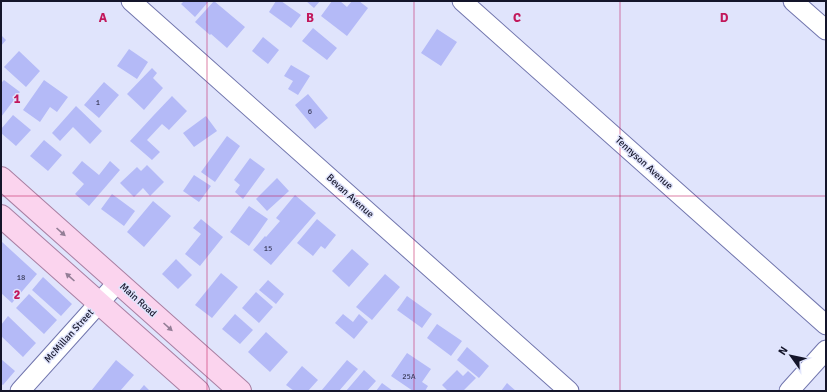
<svg xmlns="http://www.w3.org/2000/svg" width="827" height="392" viewBox="0 0 827 392" font-family="Signika,sans-serif">
	<style>
		.building { fill: #b4baf7 }
		.lines { fill: none; stroke-linecap: round; stroke-linejoin: round }
		.minor-casing { stroke: #7175ad; stroke-width: 21 }
		.major-casing { stroke: #a87fa2; stroke-width: 24 }
		.minor { stroke: #fff; stroke-width: 19 }
		.major { stroke: #fbd4ee; stroke-width: 22 }
		.oneway { fill: #937e96 }
		.grid { fill: none; stroke: #c2185b; stroke-width: 1; stroke-opacity: 0.55 }
		.labels { text-anchor: middle; dominant-baseline: central; stroke-width: 3; stroke-linejoin: round; paint-order: stroke }
		.number-label { font-size: 8px; fill: #3c3e5d }
		.street-label { font-size: 10px; fill: #14152a; stroke: #e0e4fc }
		.grid-label { font-size: 13px; text-anchor: middle; font-weight: bold; fill: #c2185b; stroke: #e0e4fc; stroke-width: 3; stroke-linejoin: round; paint-order: stroke }
	</style>
	<rect width="100%" height="100%" fill="#e0e4fc"/>
	<path class="building" d="M184,1H209L195,17L181,4Z
		M214,1L245,27L227,48L211,34L210,35L195,22Z
		M276,1H281L301,15L291,28L269,12Z
		M306,1H320L314,8Z
		M332,1H340L347,7L352,1H359L368,8L347,36L321,16Z
		M313,28L337,48L327,60L302,41Z
		M437,29L457,42L441,66L421,53Z
		M1,35L6,40L1,46Z
		M263,37L279,50L268,64L252,51Z
		M129,49L148,62L137,79L117,66Z
		M19,51L40,71L26,87L4,67Z
		M291,65L310,76L298,95L288,89L293,81L284,76Z
		M152,68L157,73L153,78L163,88L144,110L127,94Z
		M4,80L20,92L1,117V83Z
		M44,80L68,97L57,112L50,107L40,122L23,110Z
		M104,82L119,95L99,118L84,105Z
		M308,94L328,118L315,129L295,105Z
		M172,96L187,111L169,130L162,124L147,140L160,152L152,160L130,141L153,116Z
		M76,106L102,131L90,144L73,127L60,141L52,133Z
		M13,115L31,130L16,146L1,133V129Z
		M206,116L217,131L194,147L183,133Z
		M227,136L240,146L215,182L201,172Z
		M44,140L62,155L48,171L30,156Z
		M250,158L265,169L243,199L235,192L240,185L234,180Z
		M82,161L99,175L110,161L120,170L89,206L75,194L84,184L72,173Z
		M147,165L164,182L150,196L143,188L134,197L120,183L137,167L141,171Z
		M194,175L211,186L199,202L183,191Z
		M277,178L289,191L267,211L256,199Z
		M112,194L135,211L124,226L101,209Z
		M295,195L316,213L271,265L253,250L265,236L266,237L280,221L276,218Z
		M153,201L171,216L144,247L127,232Z
		M249,206L268,219L249,246L230,232Z
		M201,219L223,237L200,266L185,254L201,234L193,228Z
		M317,219L336,235L325,249L321,246L313,256L297,243Z
		M1,241L37,274L12,303L1,293Z
		M352,249L369,264L349,287L332,271Z
		M176,259L192,275L178,289L162,274Z
		M221,273L238,287L212,318L195,305Z
		M385,274L400,287L372,320L356,307Z
		M43,277L72,304L61,316L32,290Z
		M268,280L284,294L276,304L259,290Z
		M256,292L273,307L259,323L242,308Z
		M29,294L57,320L44,334L16,308Z
		M407,296L432,314L422,328L397,310Z
		M235,314L253,330L240,344L222,329Z
		M343,314L353,322L359,314L368,322L354,339L335,323Z
		M8,316L36,343L23,357L1,336V325Z
		M437,324L462,341L451,356L427,338Z
		M266,332L288,352L270,372L248,352Z
		M467,347L489,366L479,378L457,360Z
		M407,353L431,369L422,382L428,386L425,391H413L391,376Z
		M1,359L15,371L3,385L1,384Z
		M116,360L134,375L120,391H91Z
		M347,360L358,369L339,391H321Z
		M302,366L318,380L308,391H294L286,385Z
		M364,370L376,381L367,391H346Z
		M457,370L463,376L468,371L476,378L463,391H448L442,385Z
		M382,383L393,391H376Z
		M507,383L516,391H501Z
		M144,385L150,391H139Z"/>
	<g class="lines">
		<g class="minor-casing">
			<path id="minor" d="M131,1L569,391
				M462,1L826,325
				M793,1L826,30
				M20,391L118,282
				M789,391L826,350"/>
		</g>
		<g class="major-casing">
			<path id="major" d="M1,178L240,391
				M1,216L198,391"/>
		</g>
		<use href="#minor" class="minor"/>
		<use href="#major" class="major"/>
	</g>
	<defs><path id="oneway-solid" d="M-6-.8H1V-3.2L6.5 0L1 3.2V.8H-6Z"/></defs>
	<g class="oneway">
		<use href="#oneway-solid" transform="translate(61 232) rotate(42)"/>
		<use href="#oneway-solid" transform="translate(70 277) rotate(-138)"/>
		<use href="#oneway-solid" transform="translate(168 327) rotate(42)"/>
	</g>
	<path class="grid" d="M207,1V391M414,1V391M620,1V391M1,196H826"/>
	<g class="labels">
		<g class="number-label">
			<text x="98" y="102">1</text>
			<text x="310" y="111">6</text>
			<text x="268" y="248">15</text>
			<text x="21" y="277">18</text>
			<text x="409" y="376">25A</text>
		</g>
		<g class="street-label">
			<text transform="translate(644 163) rotate(42)">Tennyson Avenue</text>
			<text transform="translate(350 196) rotate(42)">Bevan Avenue</text>
			<text transform="translate(138 300) rotate(42)">Main Road</text>
			<text transform="translate(69 336) rotate(-48)">McMillan Street</text>
		</g>
	</g>
	<g class="grid-label">
		<text x="103" y="22">A</text>
		<text x="310" y="22">B</text>
		<text x="517" y="22">C</text>
		<text x="724" y="22">D</text>
		<text x="17" y="103">1</text>
		<text x="17" y="299">2</text>
	</g>
	<rect width="827" height="392" fill="none" stroke="#14152a" stroke-width="4"/>
	<g transform="translate(791 356) rotate(303)" stroke="#e0e4fc" stroke-width="3" paint-order="stroke">
	<path d="M0-3L7 15L0 10L-7 15Z" fill="#14152a"/>
	<text y="-6" font-size="11" font-weight="bold" text-anchor="middle" fill="#14152a">N</text>
	</g>
</svg>
